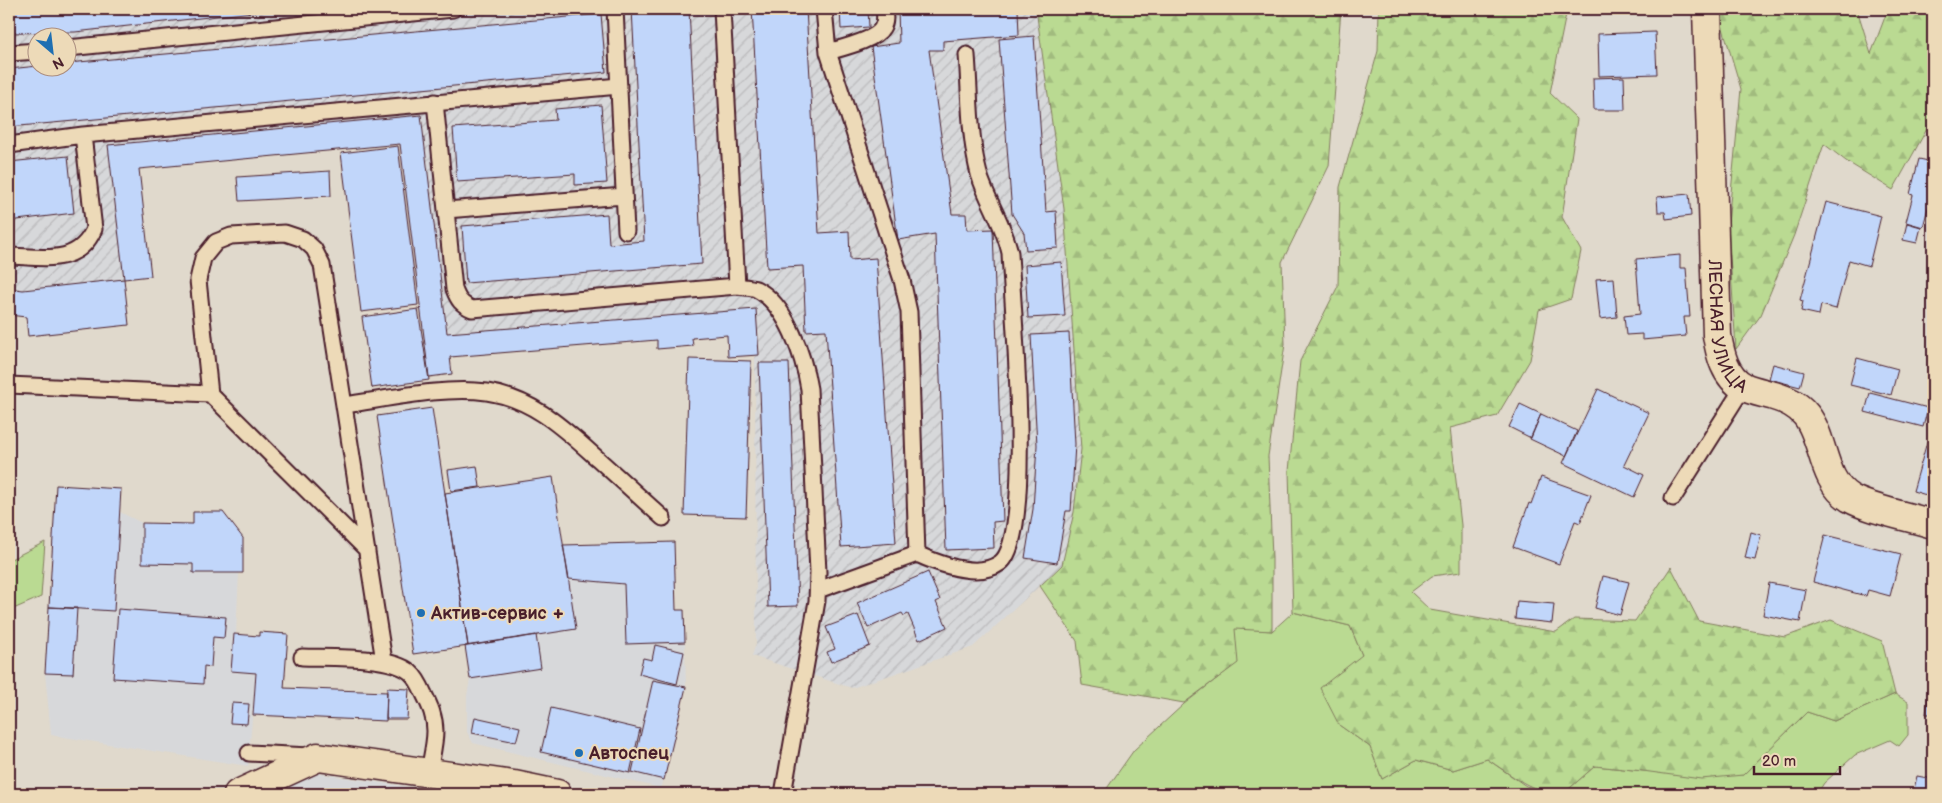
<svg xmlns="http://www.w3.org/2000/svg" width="1942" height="803" viewBox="0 0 1942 803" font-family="'Balsamiq Sans',sans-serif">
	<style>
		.built { fill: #d7d8da }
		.industrial { fill: url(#industrial-furrows); fill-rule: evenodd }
		.grass { fill: #bada92; stroke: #827c5e }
		.forest { fill: url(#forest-firs); stroke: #827c5e }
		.building { fill: #c1d6fa; stroke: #4a1f2b }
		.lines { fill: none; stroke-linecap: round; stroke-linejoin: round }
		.service-casing { stroke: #4a1f2b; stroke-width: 19 }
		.minor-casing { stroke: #4a1f2b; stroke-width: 31 }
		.service { stroke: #eddab8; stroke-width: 15 }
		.minor { stroke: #eddab8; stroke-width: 28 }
		.poi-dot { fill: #1f6fb2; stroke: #eddab8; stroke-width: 2 }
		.labels { text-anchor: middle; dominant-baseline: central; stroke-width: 4; stroke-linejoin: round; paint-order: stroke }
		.street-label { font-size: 18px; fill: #4a1f2b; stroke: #eddab8 }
		.poi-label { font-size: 18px; font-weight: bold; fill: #4a1f2b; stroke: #eddab8; text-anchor: start }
	</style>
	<defs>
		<pattern id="industrial-furrows" width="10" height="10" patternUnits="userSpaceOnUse" patternTransform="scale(1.25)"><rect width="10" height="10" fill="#d7d8da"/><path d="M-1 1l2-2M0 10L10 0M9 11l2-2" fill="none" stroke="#bab9bb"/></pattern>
		<pattern id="forest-firs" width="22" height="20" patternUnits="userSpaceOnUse" patternTransform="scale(1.25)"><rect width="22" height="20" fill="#bada92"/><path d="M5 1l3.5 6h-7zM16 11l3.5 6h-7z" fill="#a1bb7e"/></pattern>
	</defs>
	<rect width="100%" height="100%" fill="#e0d9cc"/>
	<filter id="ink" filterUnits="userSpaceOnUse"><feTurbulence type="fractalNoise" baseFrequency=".02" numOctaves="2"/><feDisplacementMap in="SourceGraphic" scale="10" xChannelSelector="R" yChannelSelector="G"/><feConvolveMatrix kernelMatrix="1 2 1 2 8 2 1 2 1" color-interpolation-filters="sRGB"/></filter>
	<g filter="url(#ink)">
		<path class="built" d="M553,477L563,545L674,542L676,610H684L686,687L664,780L660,788L473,743L467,732V696L470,679L465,646H468L445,493Z
			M56,485L121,489L120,512L142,523L193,524V512H223L243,538V573H239L236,634L234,635L231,671L256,673L248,766L51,735L45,673Z
			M315,773L416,788L476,794H258Z"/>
		<path class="industrial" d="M9,9H1036L1064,209L1081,449L1074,512L1062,565L973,647L852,688L752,656L756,644L755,355L728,357L726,335L693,338V346L657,349L656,340L450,357L452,374L429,377L400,144L139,169L151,276L124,279L28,336L26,317L9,315ZM38,38H68V68H38Z"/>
		<path class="grass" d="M45,542L41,597L11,610L9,616V560Z
			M1293,612L1350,626L1362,655L1339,725L1370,747L1382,779L1416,760L1453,770L1487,759L1526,786L1556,794H1103L1134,750L1184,704L1237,663L1234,628L1272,631Z
			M1895,694L1908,702V735L1899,746L1890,740L1855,755L1824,783L1817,794H1563L1595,766L1643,771L1743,775L1807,712L1834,721Z"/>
		<path class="forest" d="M1036,9H1341L1329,166L1282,262L1285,344L1268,456L1272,558V631L1235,629L1238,663L1184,703L1082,685L1077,641L1040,586L1062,565L1074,512L1081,449L1064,209Z
			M1379,9H1567L1550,93L1577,119L1562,217L1581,251L1571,299L1539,310L1530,360L1497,416L1450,428L1461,525V572L1432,576L1411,592L1430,610L1556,632L1574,619L1635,621L1671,567L1699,621L1785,637L1831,620L1882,641L1895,694L1834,721L1807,712L1743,775L1701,779L1643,771L1595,766L1563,794C1533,794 1510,774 1487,759L1453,770L1416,760L1382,779L1370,747L1339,725L1320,688L1362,655L1350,626L1293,612L1289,471L1300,361L1338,286L1340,187L1378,51Z
			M1720,9H1857L1871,54L1888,9H1933V118L1893,190L1846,161L1824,144L1794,235L1761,315L1736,349L1728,224L1741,89L1720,18Z"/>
		<path class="building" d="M9,9H280L75,32L9,33Z
			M632,9H689L702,264L466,283L462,226L607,214L609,244L644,241Z
			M752,9H806L819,233L849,231L850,260L876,258L896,543L841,547L826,330L806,331L803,266L767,268Z
			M840,9H868L869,27L841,29Z
			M898,9H927L928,13L1018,9L1019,35L943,41V50H929L952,214H966L967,230L993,229L1003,521L993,522L994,548L946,550L935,234L898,240L871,47L899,43Z
			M601,14L606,72L9,127V69L38,66V68H68V63Z
			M1655,32L1657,74L1599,76L1598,34Z
			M1034,36L1046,212L1056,211L1058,248L1026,250L1024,233L1012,214L999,39Z
			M1624,77L1625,110H1594L1593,78Z
			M601,105L607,183L575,185V174L457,182L453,128L556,120L555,109Z
			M421,115L447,333L756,309L759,355L728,357L727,335L692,338L693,346L657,349V340L450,357L452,374L429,377L400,144L139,169L151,276L124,279L108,145Z
			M398,146L418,305L361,312L341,153Z
			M68,156L74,213L9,221V162Z
			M1919,159L1933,162V197L1932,200H1930L1923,227L1906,222L1913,195L1910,194Z
			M330,171L331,196L239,201L237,177Z
			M1689,194L1691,216L1666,219L1665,212H1658L1657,197Z
			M1826,202L1881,216L1869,266L1849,260L1836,309L1821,305L1819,315L1801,311L1803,301L1800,300Z
			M1907,223L1921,227L1917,243L1903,240Z
			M1680,255V268H1686L1690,317H1684L1686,336L1642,340V334L1626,335L1624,316L1640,314L1636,259Z
			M1061,262L1065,316L1028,318L1025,265Z
			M1614,278L1617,317L1600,319L1596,279Z
			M124,279L129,325L28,336L26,317L9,315V288L23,290Z
			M418,309L429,380L372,388L362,317Z
			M1069,333L1075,444L1071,511H1066L1057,563L1025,558L1033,509L1037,445L1031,335Z
			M1857,358L1898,369L1891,395L1850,385Z
			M689,359L751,361L746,517L684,515Z
			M759,363H789L798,606L768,607Z
			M1773,364L1804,372L1800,387L1769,379Z
			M1598,389L1649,413L1624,465L1644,475L1634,497L1563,463Z
			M1870,393L1928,408L1923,427L1865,412Z
			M1520,404L1541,414L1531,438L1509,427Z
			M432,408L468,646L413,654L377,416Z
			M1541,414L1577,431L1566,456L1530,439Z
			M1927,442L1933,444V497L1913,491Z
			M477,466L480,487L451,491L448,470Z
			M553,477L576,629L468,646L445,493Z
			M1541,477L1591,495L1580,523L1575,521L1559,564L1513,547L1529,503L1531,504Z
			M56,485L121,489L114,611L49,607Z
			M193,512H223L243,538V573H193V564L142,563V523L193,524Z
			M1751,532L1761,535L1755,560L1745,558Z
			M1825,535L1901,554L1890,596L1868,590L1866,596L1813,582Z
			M674,542L676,610H684L685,642L626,644L624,584L569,579L563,545Z
			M928,572L940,600L936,602L947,627L919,640L908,614L904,616L902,613L868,628L857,603Z
			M1603,576L1629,582L1620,615L1595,608Z
			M1769,583L1806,590L1800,622L1763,615Z
			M1517,601L1554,604L1552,623L1515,619Z
			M49,607L77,608L73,674L45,673Z
			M118,609L226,617L224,638L213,637L211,667L204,666L203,684L113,678Z
			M858,615L870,646L831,662L827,652L835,649L826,627Z
			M259,632L288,634L284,688L387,692L386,721L253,715L256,673L231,671L234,634L259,636Z
			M536,635L541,668L470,679L465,646Z
			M655,645L684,652L677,684L639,674L643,658L652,660Z
			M653,680L686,687L664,780L632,772Z
			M1930,680H1933V714H1926Z
			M387,688L409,689L407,719H386Z
			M232,703L249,704L247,724L230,723Z
			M551,708L640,729L630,773L541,752Z
			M475,717L520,727L516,742L472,733Z
			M1917,776L1933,779V794H1913Z"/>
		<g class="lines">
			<g class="service-casing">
				<path id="service" d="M615,9L626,231
					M722,9L737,286C742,287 750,287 756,289C787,304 804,358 809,389L818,572L817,601L783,794
					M68,48L453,9
					M828,52C841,48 876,40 882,28C886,22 885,16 884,9
					M9,53L38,51
					M435,102L454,289C458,300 461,304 472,309L737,286
					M9,145L83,135L619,86
					M446,210L624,196
					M9,256C43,257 78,266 94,229L83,135
					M9,385L210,394
					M344,405C387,399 444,386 487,392C534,399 564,429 598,459C620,479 641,498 663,518
					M1673,498L1744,386
					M367,550L210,394L198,280L203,258L216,242L231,236L285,233L303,239L314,249L322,265L384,661
					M917,554C939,564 978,579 1000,563C1035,538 1012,302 1010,253C1004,224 987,201 979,174C969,137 970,93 967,55
					M818,590L917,554L909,312L902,280L828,52L824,9
					M302,657C329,658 390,655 410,672C417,678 421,687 424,694C430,706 435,717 435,731C435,744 431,759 429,772
					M249,753L310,756
					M439,794L445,775"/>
			</g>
			<g class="minor-casing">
				<g id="minor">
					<path id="s1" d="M1707,9L1717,335C1720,354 1725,377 1744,387C1753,391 1764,393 1774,396C1787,400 1797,404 1806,415C1825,439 1821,480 1850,498C1869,509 1910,517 1933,524"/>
					<path d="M238,794L318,757L514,785L557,794"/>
				</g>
			</g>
			<use href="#service" class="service"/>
			<use href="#minor" class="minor"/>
		</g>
	</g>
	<g class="poi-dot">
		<circle cx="421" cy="613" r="5"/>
		<circle cx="579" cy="753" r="5"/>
	</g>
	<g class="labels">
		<g class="street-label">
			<text stroke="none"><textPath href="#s1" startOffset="320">ЛЕСНАЯ УЛИЦА</textPath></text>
		</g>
		<g class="poi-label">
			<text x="431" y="613">Актив-сервис +</text>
			<text x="589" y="753">Автоспец</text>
		</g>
	</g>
	<rect width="1942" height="803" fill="none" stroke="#eddab8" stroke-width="30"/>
	<rect x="15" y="15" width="1912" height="773" fill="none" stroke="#4a1f2b" stroke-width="2" filter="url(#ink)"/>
	<g transform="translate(52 52) rotate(152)"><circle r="24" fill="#eddab8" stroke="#ac8f80"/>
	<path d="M0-4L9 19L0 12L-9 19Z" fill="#1f6fb2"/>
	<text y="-8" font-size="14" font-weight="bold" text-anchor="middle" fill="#4a1f2b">N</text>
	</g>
	<path d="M1754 766v8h86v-8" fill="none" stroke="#4a1f2b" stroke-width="2.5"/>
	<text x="1762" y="766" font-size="15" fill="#4a1f2b" stroke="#eddab8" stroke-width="4" paint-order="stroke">20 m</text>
</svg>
